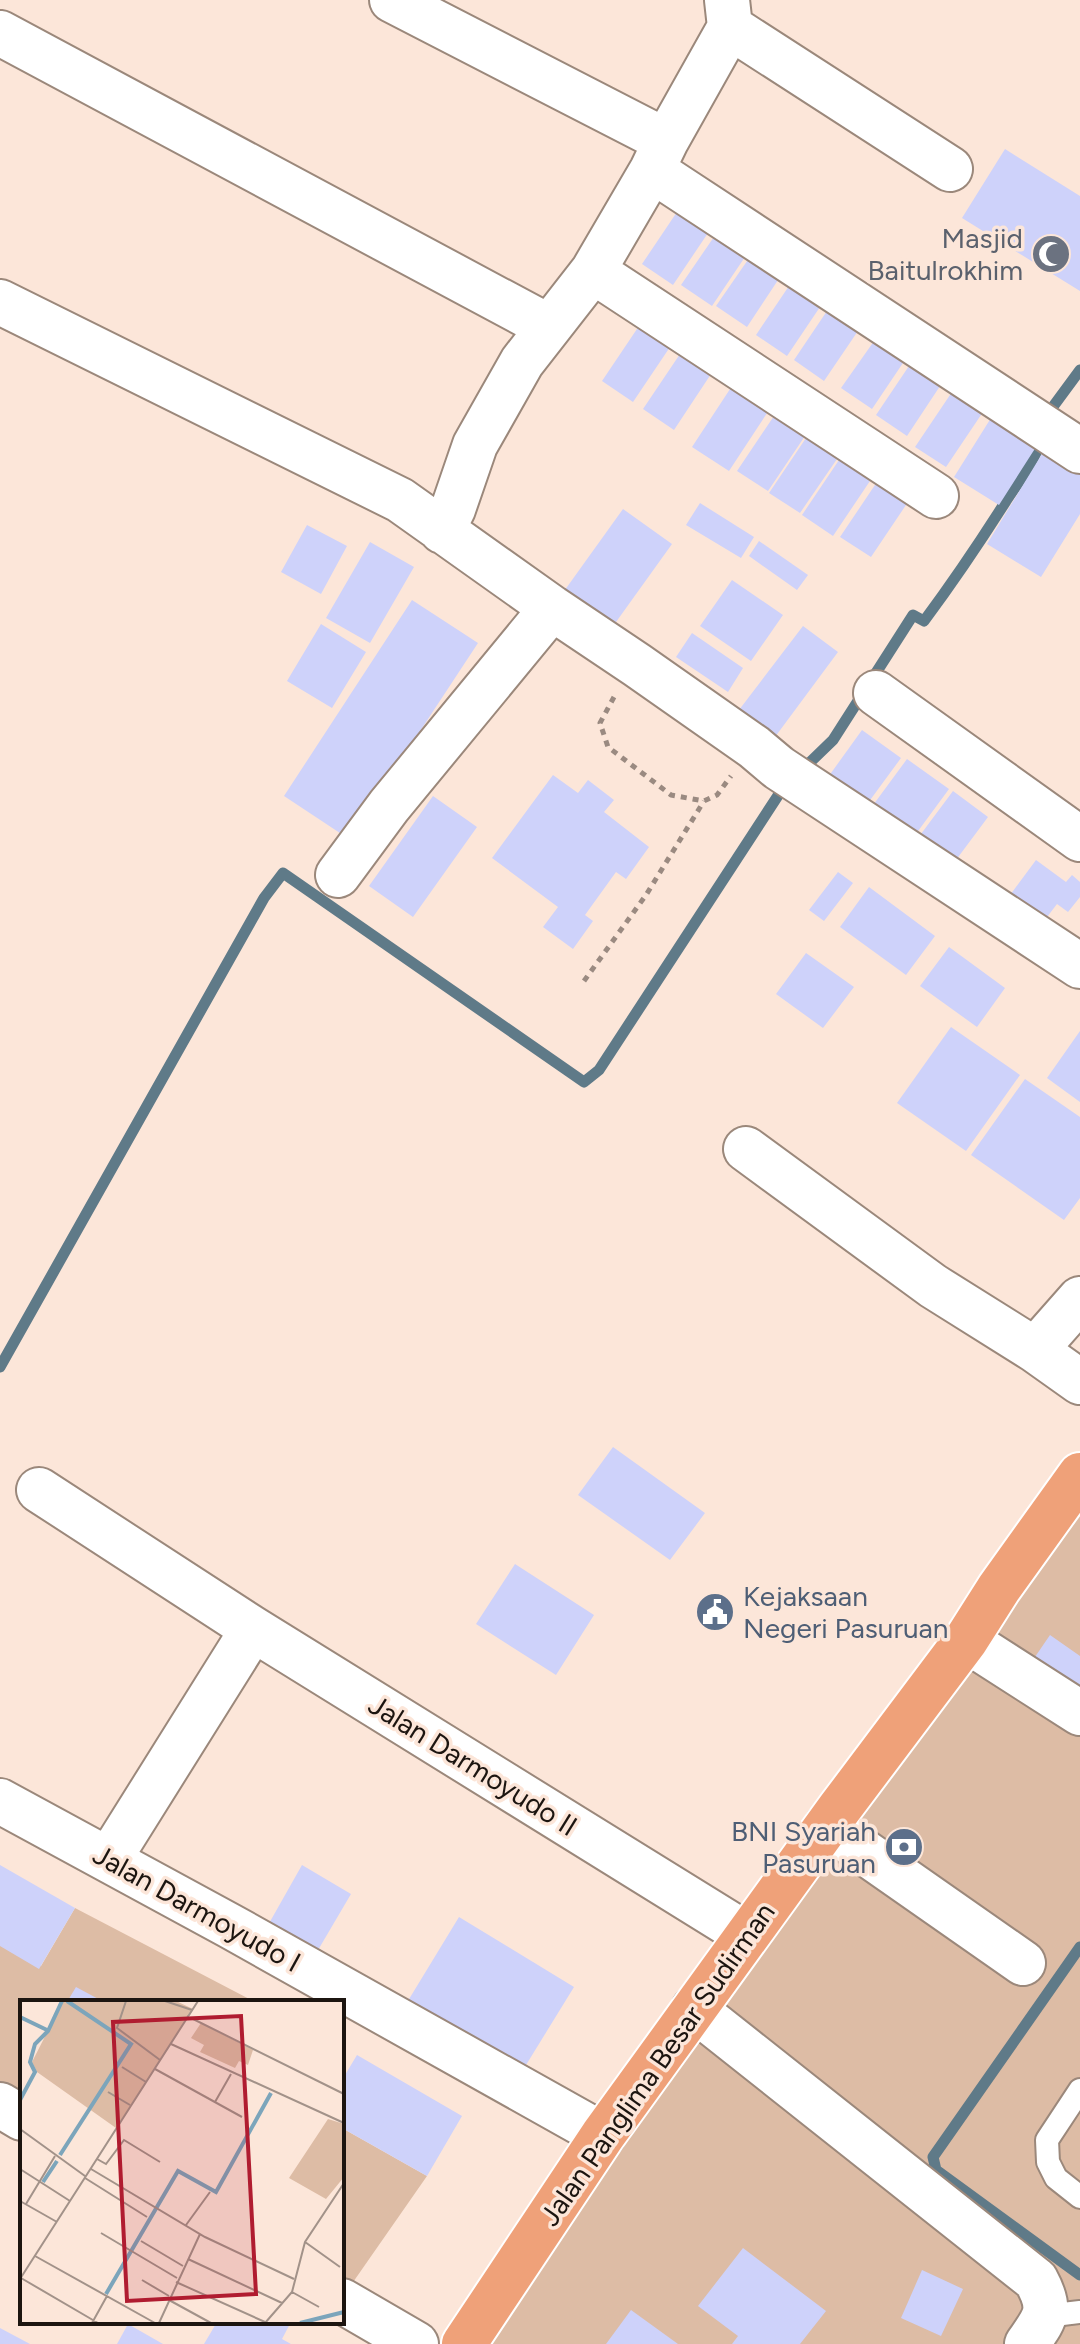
<svg xmlns="http://www.w3.org/2000/svg" width="1080" height="2344" viewBox="0 0 1080 2344" font-family="Figtree,sans-serif">
	<style>
		.green { fill: #ddbca5 }
		.lines { fill: none; stroke-linecap: round; stroke-linejoin: round }
		.stream { stroke: #5f7a88; stroke-width: 11 }
		.building { fill: #ced2fa }
		.service-casing { stroke: #9b887b; stroke-width: 26 }
		.minor-casing { stroke: #9b887b; stroke-width: 48 }
		.primary-casing { stroke: #fff; stroke-width: 48 }
		.path { stroke: #9a8a81; stroke-width: 5; stroke-dasharray: 6 6; stroke-linecap: butt }
		.service { stroke: #fff; stroke-width: 22 }
		.minor { stroke: #fff; stroke-width: 44 }
		.primary { stroke: #efa179; stroke-width: 44 }
		.labels { text-anchor: middle; dominant-baseline: central; stroke-width: 7; stroke-linejoin: round; paint-order: stroke }
		.worship-label { font-size: 28px; fill: #5b616d; stroke: #fce6d9; text-anchor: end }
		.service-label { font-size: 28px; fill: #4e5e75; stroke: #fce6d9; text-anchor: start }
		.street-label { font-size: 28px; fill: #1c1510; stroke: #fce6d9 }
		.inset-river { fill: none; stroke: #7ca5bb; stroke-width: 4 }
		.inset-road { fill: none; stroke: #a29289; stroke-width: 2 }
		.view { fill: #b01c30; fill-opacity: 0.15; stroke: #b01c30; stroke-width: 4 }
		.inset-edge { fill: none; stroke: #1c1510; stroke-width: 4 }
	</style>
	<rect width="100%" height="100%" fill="#fce6d9"/>
	<path class="green" d="M1080,1478V2344H454Z
		M75,1908L255,2002H22V2116L0,2104V1944L41,1966Z
		M342,2128L427,2176L342,2298Z"/>
	<g class="lines">
		<path class="stream" d="M1048,419L1052,408L1080,370
			M801,771L833,740L913,615L924,621C953,582 980,542 1006,501C1020,480 1035,460 1043,436
			M0,1367L264,898L283,873L584,1082L599,1070L781,791L788,783
			M1080,1947L933,2157L936,2170L1080,2275"/>
	</g>
	<path class="building" d="M1005,149L1080,196V291L962,218Z
		M679,209L710,230L673,285L642,264Z
		M718,231L749,251L712,306L681,285Z
		M754,251L784,271L747,327L716,306Z
		M793,280L824,301L787,356L756,335Z
		M831,305L862,325L824,381L794,360Z
		M639,326L670,347L633,402L602,381Z
		M879,334L909,354L872,409L841,388Z
		M680,354L711,374L674,430L643,409Z
		M913,360L944,380L907,436L876,415Z
		M732,386L769,410L729,471L692,447Z
		M952,392L983,412L946,467L915,447Z
		M774,416L805,436L768,491L737,471Z
		M991,418L1036,447L999,505L954,477Z
		M806,438L837,459L800,513L769,493Z
		M1045,449L1080,470V514L1041,577L987,544Z
		M839,460L870,481L833,536L802,515Z
		M877,482L908,502L871,557L840,537Z
		M700,503L754,537L741,558L686,525Z
		M623,509L672,544L611,629L562,594Z
		M307,525L347,546L321,594L281,572Z
		M759,541L808,575L797,590L749,556Z
		M370,542L414,567L370,643L326,618Z
		M732,580L783,615L751,661L700,626Z
		M412,600L478,643L349,839L284,796Z
		M321,624L366,652L332,708L287,681Z
		M803,626L838,652L775,737L739,710Z
		M692,633L743,668L728,692L676,657Z
		M862,730L901,758L865,807L826,780Z
		M907,759L949,789L910,842L868,812Z
		M553,775L578,793L588,780L614,800L604,812L649,847L626,879L616,872L585,915L593,921L573,949L543,927L558,907L492,858Z
		M953,791L988,817L953,864L918,838Z
		M433,796L477,827L413,917L369,886Z
		M1036,860L1066,882L1072,875L1080,882V897L1068,912L1057,904L1034,934L999,910Z
		M838,872L853,883L824,921L809,910Z
		M869,887L935,936L906,975L840,927Z
		M949,947L1005,988L977,1027L920,986Z
		M806,953L854,987L823,1028L776,994Z
		M951,1027L1020,1075L966,1151L897,1103Z
		M1080,1031V1102L1047,1078Z
		M1025,1079L1080,1117V1198L1064,1220L971,1155Z
		M613,1447L705,1513L670,1560L578,1495Z
		M515,1564L594,1615L556,1675L476,1624Z
		M1050,1635L1080,1656V1711L1024,1673Z
		M0,1865L75,1908L39,1969L0,1946Z
		M302,1865L351,1894L311,1962L263,1934Z
		M459,1917L574,1987L518,2078L403,2009Z
		M76,1987L104,2002H67Z
		M357,2055L462,2116L427,2176L342,2128V2080Z
		M743,2248L826,2311L800,2344H732L738,2336L698,2306Z
		M922,2270L963,2289L941,2336L901,2318Z
		M631,2310L678,2344H606Z
		M217,2322H291L282,2339L291,2344H204Z
		M128,2324L163,2344H117Z
		M0,2328L30,2344H0Z"/>
	<g class="lines">
		<g class="service-casing">
			<path id="service" d="M1080,2090L1047,2140L1048,2162L1056,2178L1080,2197
				M1046,2316L1080,2312"/>
		</g>
		<g class="minor-casing">
			<path id="minor" d="M392,0L666,141
				M730,27L950,169
				M0,33L549,327
				M652,170L1080,451
				M593,271L936,496
				M0,302L400,500L552,608L637,665L754,747L779,768L1080,966
				M442,531L453,509L475,445L522,362L593,271L652,170L666,141L730,27L727,0
				M876,693L1080,839
				M338,875L389,806L552,608
				M746,1149L933,1286L1035,1350L1080,1299
				M1035,1350L1080,1382
				M39,1490L253,1629L747,1935
				M966,1640L1080,1713
				M0,1801L230,1926L603,2135
				M827,1826L1023,1963
				M109,1859L253,1629
				M694,2009L1036,2280C1053,2311 1045,2318 1027,2344
				M0,2105L22,2118
				M342,2301L416,2344"/>
		</g>
		<g class="primary-casing">
			<path id="primary" d="M464,2344L603,2135L839,1809L966,1640L999,1588L1080,1475"/>
		</g>
		<path class="path" d="M614,697L600,723L608,747L671,795L704,801L717,795L731,776
			M584,981L646,895L704,801"/>
		<use href="#service" class="service"/>
		<use href="#minor" class="minor"/>
		<use href="#primary" class="primary"/>
	</g>
	<defs>
		<g id="mosque-disc" transform="scale(2)"><circle r="9.5" fill="#6b7280" stroke="#fce6d9"/><path d="M3.5-4.9A6 6 0 1 0 3.5 4.9A5 5 0 1 1 3.5-4.9Z" fill="#fff"/></g>
		<g id="civic-disc" transform="scale(2)"><circle r="9.5" fill="#5c6f8a" stroke="#fce6d9"/><path d="M-.6-6.5H3V-4.5H.6V-3L4-1V1h2V6H-6V1h2V-1L-.6-3ZM-1.2 2.5V6h2.4V2.5Z" fill="#fff"/></g>
		<g id="bank-disc" transform="scale(2)"><circle r="9.5" fill="#5c6f8a" stroke="#fce6d9"/><path d="M-6-4H6V4H-6ZM0-2.3a2.3 2.3 0 1 0 0 4.6a2.3 2.3 0 1 0 0-4.6Z" fill="#fff"/></g>
	</defs>
	<g fill-rule="evenodd">
		<use href="#mosque-disc" x="1051" y="254"/>
		<use href="#civic-disc" x="715" y="1612"/>
		<use href="#bank-disc" x="904" y="1847"/>
	</g>
	<g class="labels">
		<g class="worship-label">
			<text x="1023" y="238">Masjid<tspan x="1023" dy="32">Baitulrokhim</tspan></text>
		</g>
		<g class="service-label">
			<text x="743" y="1596">Kejaksaan<tspan x="743" dy="32">Negeri Pasuruan</tspan></text>
			<text x="876" y="1831" text-anchor="end">BNI Syariah<tspan x="876" dy="32">Pasuruan</tspan></text>
		</g>
		<g class="street-label">
			<text transform="translate(473 1765) rotate(32)">Jalan Darmoyudo II</text>
			<text transform="translate(197 1908) rotate(29)">Jalan Darmoyudo I</text>
			<text transform="translate(657 2064) rotate(-55)">Jalan Panglima Besar Sudirman</text>
		</g>
	</g>
	<g transform="translate(20 2000)">
		<rect width="324" height="324" fill="#fce6d9"/>
		<path d="M43,1H156L173,9L96,128L17,72L12,62ZM181,23L233,50L228,65L219,61L215,68L180,52L184,45L171,38ZM308,119L324,124V177L306,199L269,178Z" fill="#ddbca5"/>
		<path class="inset-river" d="M0,17L27,30M0,100L15,72L10,62L15,44L28,31L42,1M40,155L111,44L47,1M23,182L37,161M86,294L158,171L196,192L251,93M280,323L324,312"/>
		<path class="inset-road" d="M106,1L97,28L140,60M145,1L172,10M167,16L324,94M151,44L324,123M102,67L126,82M135,69L222,117M88,92L110,105M195,102L211,74M0,129L65,176M77,159L86,164L104,140L140,162M0,169L50,201M71,169L185,237L274,279M65,178L127,217M0,201L37,222M6,204L35,156M166,225L190,192M81,233L157,278M121,241L163,266M285,242L320,267M15,256L135,323M168,259L262,303M1,278L78,323M0,279L178,1M122,280L149,296M156,282L245,322M272,292L299,307M149,300L191,323M72,323L87,296M139,323L180,234M245,323L272,292L285,242L324,183"/>
		<path class="view" d="M221,16L236,294L107,301L93,22Z"/>
		<rect width="324" height="324" class="inset-edge"/>
	</g>
</svg>
